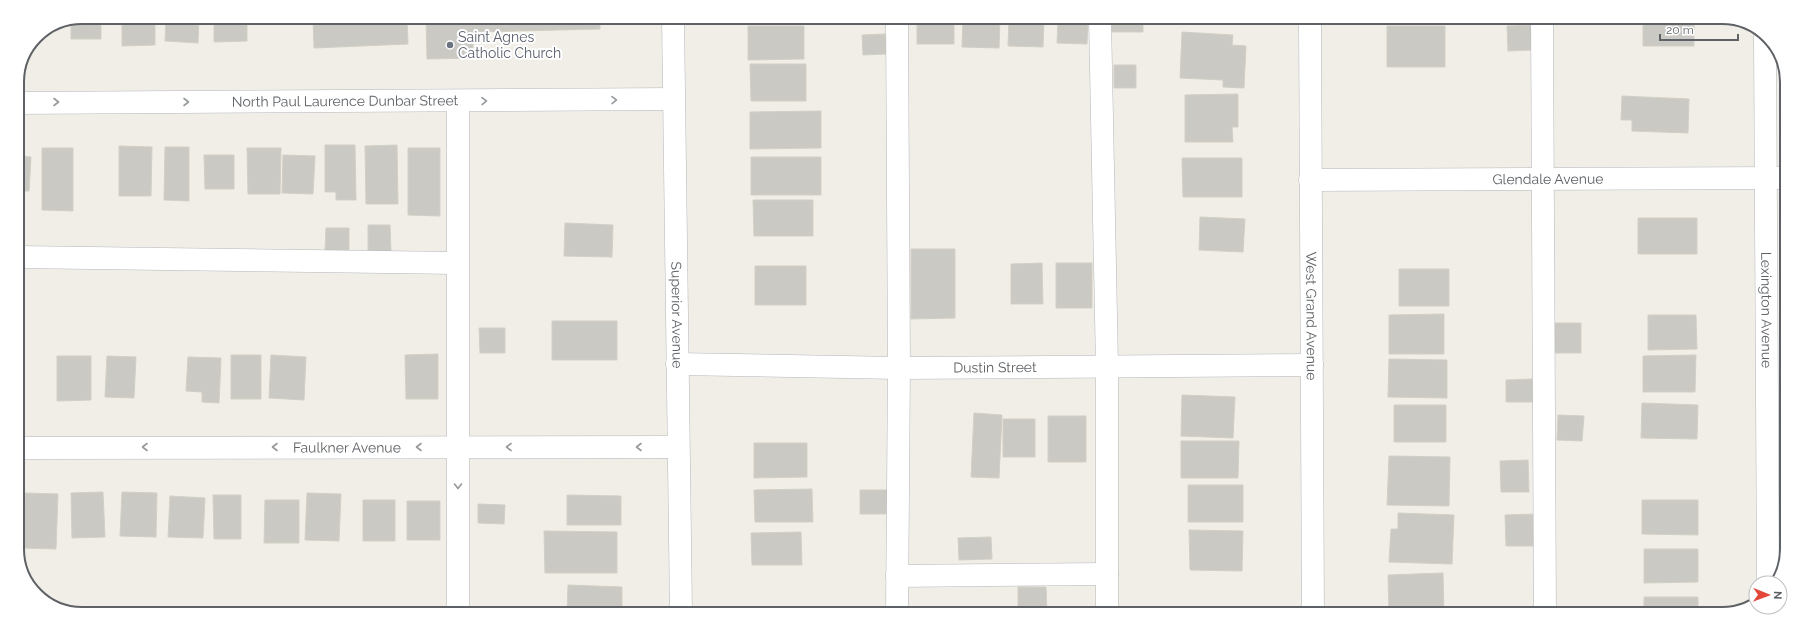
<svg xmlns="http://www.w3.org/2000/svg" width="1804" height="631" viewBox="0 0 1804 631" font-family="Raleway,sans-serif">
	<style>
		.building { fill: #cbc9c4; stroke: #d4cfc5 }
		.lines { fill: none; stroke-linecap: round; stroke-linejoin: round }
		.minor-casing { stroke: #b4b7bb; stroke-width: 23 }
		.minor { stroke: #fff; stroke-width: 22 }
		.oneway { stroke: #96999c }
		.worship-dot { fill: #6b7280; stroke: #fff; stroke-width: 1.5 }
		.labels { text-anchor: middle; dominant-baseline: central; stroke-width: 4; stroke-linejoin: round; paint-order: stroke }
		.worship-label { font-size: 14px; fill: #5b616d; stroke: #fff; text-anchor: start }
		.street-label { font-size: 14px; fill: #5e6266; stroke: #fff }
		.rim { fill: none; stroke: #5e6266; stroke-width: 2 }
	</style>
	<rect width="100%" height="100%" fill="#f0eee7"/>
	<path class="building" d="M82,17H101V39H71V22Z
		M122,17H155V45L122,46Z
		M166,17H199L198,43L165,41Z
		M214,17H247V41L214,42Z
		M313,17L407,18L408,44L314,48Z
		M426,18H600V29L473,32V58L427,59Z
		M917,19H954V44H917Z
		M963,19H1000L999,48L962,47Z
		M1009,19H1044L1043,47L1008,46Z
		M1058,19H1088L1087,44L1057,43Z
		M1110,19H1143V32H1111Z
		M1643,20H1694V46H1643Z
		M1533,25V50L1508,51L1507,26Z
		M748,26H804V59L748,60Z
		M1387,26H1445V67H1387Z
		M1182,32L1233,35L1232,45L1246,46L1244,88L1223,87V80L1180,78Z
		M885,34L886,54L863,55L862,35Z
		M750,64H806V101H751Z
		M1114,65H1136V88H1114Z
		M1238,94V127H1232L1233,142H1185V95Z
		M1622,96L1689,99L1688,133L1632,131V120H1621Z
		M821,111V148L750,149V112Z
		M325,145H355L356,200H336V192H325Z
		M397,145L398,204H366L365,146Z
		M119,146L152,147L151,196H119Z
		M165,147H189V201L164,200Z
		M42,148H73V211L42,210Z
		M247,148H281L280,194H248Z
		M408,148H440V216L408,215Z
		M204,155H234V189H205Z
		M283,155L315,156L313,194L282,193Z
		M17,156L31,157L29,191H17Z
		M751,157H821V195H751Z
		M1182,158H1242V197H1183Z
		M753,200H813V236H754Z
		M1200,217L1245,219L1243,252L1199,250Z
		M1638,218H1697V254H1638Z
		M565,223L613,225L612,257L564,256Z
		M368,225H390L391,252H368Z
		M326,228H349V251H325Z
		M911,249H955V318L911,319Z
		M1042,263L1043,304H1011V264Z
		M1056,263H1092V308H1056Z
		M755,266H806V305H755Z
		M1399,269H1449V306H1399Z
		M1444,314V354H1389V315Z
		M1648,315H1696L1697,349L1648,350Z
		M552,321H617V360H552Z
		M1553,323H1581V353H1553Z
		M479,328H505V353H480Z
		M438,354V399H406L405,355Z
		M231,355H261V399H231Z
		M271,355L306,357L304,400L269,398Z
		M1696,355L1695,392H1643V356Z
		M57,356H91V400L57,401Z
		M107,356L136,357L134,398L105,397Z
		M188,357L221,358L219,403L202,402V392L186,391Z
		M1389,359L1447,360V398L1388,397Z
		M1533,379V402H1506V380Z
		M1182,395L1235,397L1233,438L1181,436Z
		M1642,403L1698,405L1697,439L1641,438Z
		M1394,405H1446V442H1394Z
		M974,413L1002,415L999,478L971,477Z
		M1558,415L1584,416L1582,441L1557,440Z
		M1048,416H1086V462H1048Z
		M1003,419H1035V457H1003Z
		M1181,441H1239L1238,478H1181Z
		M754,443H807V477L754,478Z
		M1389,456L1450,457L1449,506L1387,505Z
		M1528,460L1529,492H1501L1500,461Z
		M1188,485H1243V522H1188Z
		M812,489L813,522H755L754,490Z
		M860,490H887V514H860Z
		M103,492L105,537L72,538L71,493Z
		M122,492L157,493L156,537L120,536Z
		M25,493L58,494L56,549L23,548Z
		M307,493L341,494L339,541L305,540Z
		M213,495H241V539H214Z
		M567,495L621,496V525H567Z
		M170,496L205,498L203,538L168,537Z
		M265,500H299V543H264Z
		M363,500H395V541H363Z
		M1642,500H1698V535L1642,534Z
		M407,501H440V540H407Z
		M478,504L505,505L504,524L478,523Z
		M1398,513L1454,515L1452,564L1389,562L1391,529H1398Z
		M1536,514V546H1506L1505,515Z
		M1189,530L1243,531L1242,571L1190,570Z
		M544,531L617,532V573H545Z
		M801,532L802,565H752L751,533Z
		M991,537L992,559L959,560L958,538Z
		M1644,549H1698V582L1644,583Z
		M1443,573L1444,613H1389L1388,575Z
		M568,585L622,587V612H567Z
		M1018,587H1046L1047,613H1018Z
		M1644,597H1698V614H1637V611H1644Z"/>
	<g class="lines">
		<g class="minor-casing">
			<g id="minor">
				<path id="s1" d="M673,18L681,612"/>
				<path d="M897,19L899,368L897,612"/>
				<path d="M1100,19L1107,366V613"/>
				<path id="s2" d="M1310,20L1313,613"/>
				<path d="M1542,20L1545,614"/>
				<path id="s3" d="M1765,37L1768,583"/>
				<path d="M458,101V611"/>
				<path id="s4" d="M17,103L673,99"/>
				<path id="s5" d="M1310,180L1786,178"/>
				<path d="M17,257L457,263"/>
				<path id="s6" d="M677,364L899,368L1312,365"/>
				<path id="s7" d="M17,448L678,447"/>
				<path d="M897,576L1107,574"/>
			</g>
		</g>
		<use href="#minor" class="minor"/>
	</g>
	<defs><path id="oneway-chevron" d="M-2-3.5L2.5 0L-2 3.5" fill="none" stroke-width="1.6" stroke-linecap="round" stroke-linejoin="round"/></defs>
	<g class="oneway">
		<use href="#oneway-chevron" transform="translate(614 100) rotate(-1)"/>
		<use href="#oneway-chevron" transform="translate(484 101) rotate(-1)"/>
		<use href="#oneway-chevron" transform="translate(56 102)"/>
		<use href="#oneway-chevron" transform="translate(186 102)"/>
		<use href="#oneway-chevron" transform="translate(145 447) rotate(180)"/>
		<use href="#oneway-chevron" transform="translate(275 447) rotate(180)"/>
		<use href="#oneway-chevron" transform="translate(419 447) rotate(180)"/>
		<use href="#oneway-chevron" transform="translate(509 447) rotate(-180)"/>
		<use href="#oneway-chevron" transform="translate(639 447) rotate(-180)"/>
		<use href="#oneway-chevron" transform="translate(458 486) rotate(90)"/>
	</g>
	<circle class="worship-dot" cx="450" cy="45" r="4"/>
	<g class="labels">
		<g class="worship-label">
			<text x="458" y="37">Saint Agnes<tspan x="458" dy="16">Catholic Church</tspan></text>
		</g>
		<g class="street-label">
			<text stroke="none"><textPath href="#s4" startOffset="328">North Paul Laurence Dunbar Street</textPath></text>
			<text stroke="none"><textPath href="#s5" startOffset="238">Glendale Avenue</textPath></text>
			<text stroke="none"><textPath href="#s3" startOffset="273">Lexington Avenue</textPath></text>
			<text stroke="none"><textPath href="#s1" startOffset="297">Superior Avenue</textPath></text>
			<text stroke="none"><textPath href="#s2" startOffset="296">West Grand Avenue</textPath></text>
			<text stroke="none"><textPath href="#s6" startOffset="318">Dustin Street</textPath></text>
			<text stroke="none"><textPath href="#s7" startOffset="330">Faulkner Avenue</textPath></text>
		</g>
	</g>
	<path d="M0 0H1804V631H0ZM82 24H1722A58 58 0 0 1 1780 82V549A58 58 0 0 1 1722 607H82A58 58 0 0 1 24 549V82A58 58 0 0 1 82 24Z" fill="#fff" fill-rule="evenodd"/>
	<path class="rim" d="M82 24H1722A58 58 0 0 1 1780 82V549A58 58 0 0 1 1722 607H82A58 58 0 0 1 24 549V82A58 58 0 0 1 82 24Z"/>
	<g transform="translate(1768 595) rotate(91)"><circle r="19" fill="#ffffff" stroke="#bfc0c2"/>
	<path d="M0-3L7 15L0 10L-7 15Z" fill="#e3473a"/>
	<text y="-6" font-size="11" font-weight="bold" text-anchor="middle" fill="#5e6266">N</text>
	</g>
	<path d="M1660 34v6h78v-6" fill="none" stroke="#5e6266" stroke-width="2"/>
	<text x="1666" y="34" font-size="12" fill="#5e6266" stroke="#ffffff" stroke-width="3" paint-order="stroke">20 m</text>
</svg>
